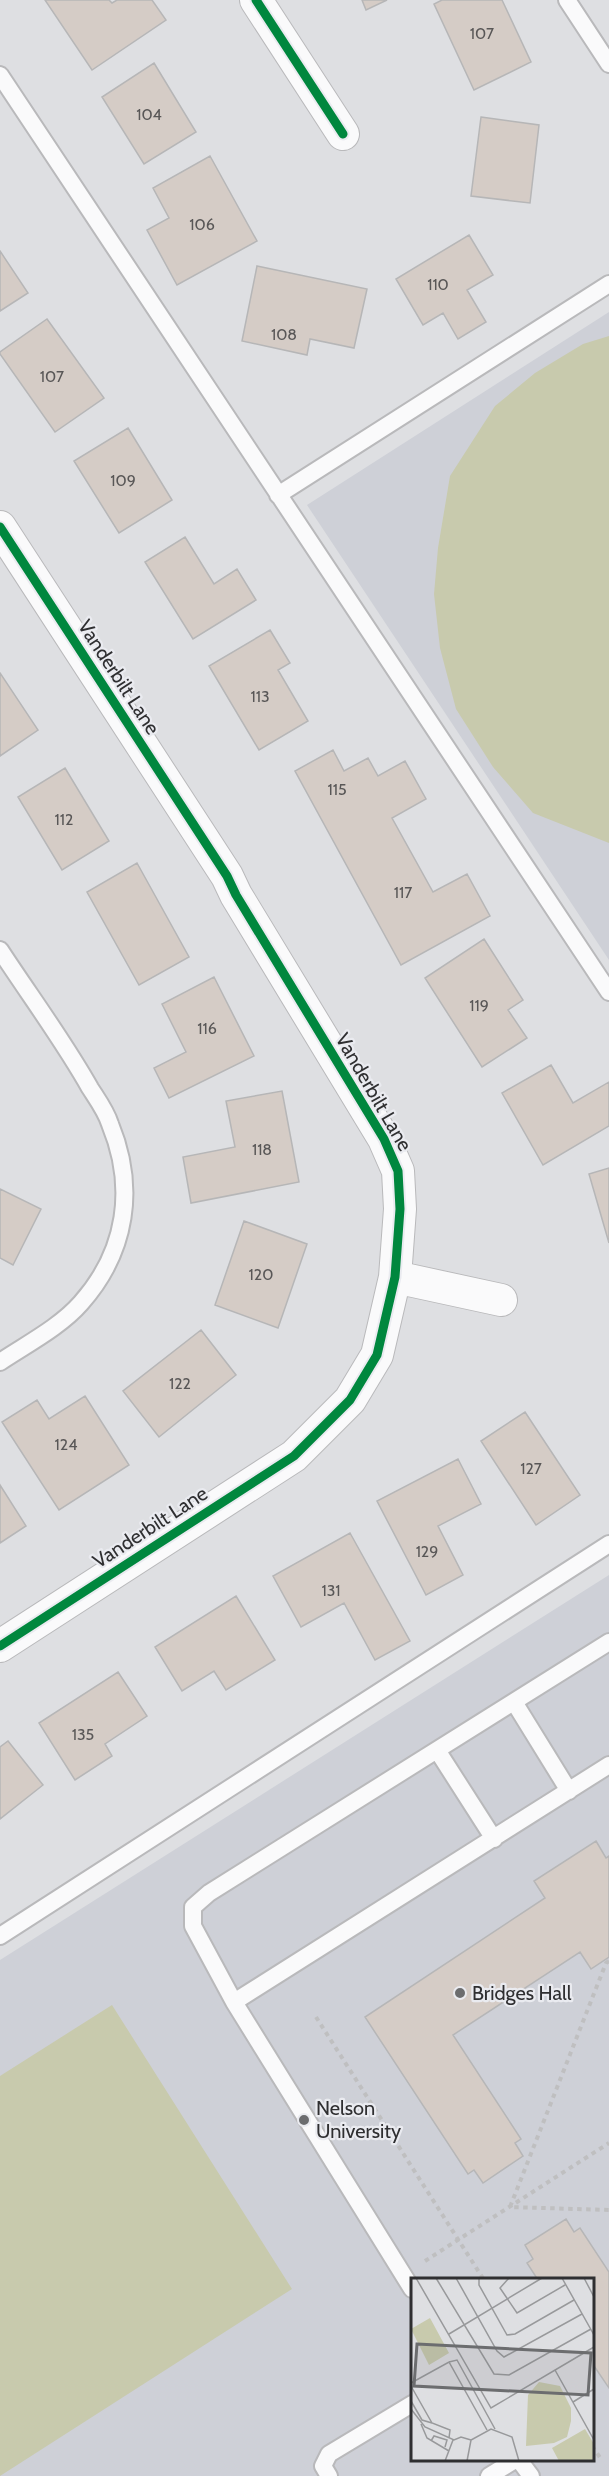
<svg xmlns="http://www.w3.org/2000/svg" width="609" height="2476" viewBox="0 0 609 2476" font-family="Cabin,sans-serif">
	<style>
		.built { fill: #ced0d7; fill-rule: evenodd }
		.green { fill: #c8caad }
		.building { fill: #d5ccc6; stroke: #b6b6b7; stroke-width: 1.5 }
		.lines { fill: none; stroke-linecap: round; stroke-linejoin: round }
		.service-casing { stroke: #b9b9bb; stroke-width: 20 }
		.minor-casing { stroke: #b9b9bb; stroke-width: 34 }
		.path { stroke: #bfbfc0; stroke-width: 4; stroke-dasharray: 4.5 4.5; stroke-linecap: butt }
		.service { stroke: #fafafb; stroke-width: 16 }
		.minor { stroke: #fafafb; stroke-width: 32 }
		.cycleway-casing { stroke: #eaebf0; stroke-width: 13 }
		.cycleway { stroke: #00873e; stroke-width: 9 }
		.poi-dot { fill: #6c6d6f; stroke: #eaebf0; stroke-width: 2 }
		.labels { text-anchor: middle; dominant-baseline: central; stroke-width: 4.5; stroke-linejoin: round; paint-order: stroke }
		.number-label { font-size: 16px; fill: #595757 }
		.street-label { font-size: 20px; fill: #2f2f31; stroke: #eaebf0 }
		.poi-label { font-size: 20px; fill: #2f2f31; stroke: #eaebf0; text-anchor: start }
		.inset-road { fill: none; stroke: #98999b; stroke-width: 1.5 }
		.view { fill: #6c6d6f; fill-opacity: 0.15; stroke: #6c6d6f; stroke-width: 3 }
		.inset-edge { fill: none; stroke: #2f2f31; stroke-width: 3 }
	</style>
	<rect width="100%" height="100%" fill="#dedfe2"/>
	<path class="built" d="M609,312V960L307,505Z
		M609,1575V2476H0V1960ZM412,2280H592V2460H412Z"/>
	<path class="green" d="M609,336V843L533,813L493,767L456,709L440,648L434,594L438,548L450,476L495,406L535,373L583,344Z
		M112,2005L292,2289L0,2476V2076Z"/>
	<path class="building" d="M45,0H109L112,3L117,0H152L166,20L92,70Z
		M362,0H387L366,10Z
		M442,0H502L531,62L474,90L434,4Z
		M154,63L196,132L144,164L102,97Z
		M481,117L539,125L530,203L471,196Z
		M210,156L257,241L177,285L147,230L169,218L153,188Z
		M469,235L493,275L467,290L486,322L458,339L443,313L423,325L396,279Z
		M0,251L28,293L0,311Z
		M257,266L367,289L354,348L310,339L307,355L242,341Z
		M47,319L104,398L55,432L0,354V352Z
		M128,428L172,500L119,533L74,461Z
		M185,537L214,584L237,569L256,600L193,639L145,562Z
		M270,630L290,663L278,670L308,721L259,750L209,666Z
		M0,673L38,730L0,756Z
		M333,750L344,771L368,758L378,776L405,761L426,799L392,818L433,892L467,874L490,916L401,965L295,771Z
		M65,768L109,841L62,870L18,797Z
		M137,863L189,957L139,985L87,892Z
		M484,939L523,1000L508,1010L527,1038L482,1067L425,978Z
		M214,977L254,1056L169,1098L154,1068L186,1052L162,1004Z
		M551,1065L573,1103L609,1082V1126L543,1165L502,1093Z
		M282,1091L299,1182L191,1203L183,1157L235,1147L226,1101Z
		M609,1168V1243L589,1174Z
		M0,1189L41,1209L13,1265L0,1258Z
		M244,1221L307,1244L278,1328L215,1305Z
		M201,1330L236,1375L159,1437L123,1391Z
		M85,1396L129,1465L59,1510L2,1422L37,1400L49,1419Z
		M525,1412L580,1495L536,1525L481,1441Z
		M458,1459L481,1504L438,1526L463,1575L426,1595L377,1501Z
		M0,1485L26,1526L0,1543Z
		M350,1533L410,1641L375,1660L344,1603L301,1627L273,1576Z
		M236,1596L275,1660L226,1690L214,1671L182,1691L155,1647Z
		M118,1672L147,1716L105,1744L112,1756L75,1780L39,1723Z
		M8,1741L43,1785L0,1819V1747Z
		M596,1841L606,1858L609,1856V1957L591,1969L580,1952L453,2035L521,2139L515,2143L523,2156L483,2183L474,2170L468,2174L365,2017L545,1898L534,1881Z
		M566,2219L574,2232L580,2228L609,2272V2388L592,2363V2280H538L527,2263L533,2259L525,2245Z"/>
	<g class="lines">
		<g class="service-casing">
			<path id="service" d="M567,0L609,64
				M0,75L609,992
				M278,495L609,284
				M0,950C30,996 63,1040 90,1088C97,1099 106,1111 110,1124C136,1187 127,1251 81,1303C60,1327 27,1344 0,1362
				M514,1702L569,1791
				M437,1750L494,1839
				M0,1936L609,1544
				M234,2002L193,1926V1907L209,1893L609,1642
				M412,2289L234,2002L609,1765
				M519,2460L531,2476
				M329,2476L323,2466L329,2454L412,2404
				M489,2476L515,2460"/>
		</g>
		<g class="minor-casing">
			<path id="minor" d="M256,0L343,134
				M0,527L227,876L236,895L384,1139L398,1171L400,1209L395,1277L377,1355L350,1400L294,1456L0,1646
				M395,1277L501,1300"/>
		</g>
		<path class="path" d="M609,1961L606,1963L510,2207L609,2210
			M316,2017L484,2280
			M425,2261L609,2143
			M592,2446L601,2459"/>
		<use href="#service" class="service"/>
		<use href="#minor" class="minor"/>
		<g class="cycleway-casing">
			<path id="cycleway" d="M256,0L343,134
				M0,527L227,876L236,895L384,1139L398,1171L400,1209L395,1277L377,1355L350,1400L294,1456L0,1646"/>
		</g>
		<use href="#cycleway" class="cycleway"/>
	</g>
	<g class="poi-dot">
		<circle cx="460" cy="1993" r="6"/>
		<circle cx="304" cy="2120" r="6"/>
	</g>
	<g class="labels">
		<g class="number-label">
			<text x="482" y="33">107</text>
			<text x="149" y="114">104</text>
			<text x="202" y="224">106</text>
			<text x="438" y="284">110</text>
			<text x="284" y="334">108</text>
			<text x="52" y="376">107</text>
			<text x="123" y="480">109</text>
			<text x="260" y="696">113</text>
			<text x="337" y="789">115</text>
			<text x="64" y="819">112</text>
			<text x="403" y="892">117</text>
			<text x="479" y="1005">119</text>
			<text x="207" y="1028">116</text>
			<text x="262" y="1149">118</text>
			<text x="261" y="1274">120</text>
			<text x="180" y="1383">122</text>
			<text x="66" y="1444">124</text>
			<text x="531" y="1468">127</text>
			<text x="427" y="1551">129</text>
			<text x="331" y="1590">131</text>
			<text x="83" y="1734">135</text>
		</g>
		<g class="street-label">
			<text transform="translate(119 677) rotate(57)">Vanderbilt Lane</text>
			<text transform="translate(374 1092) rotate(60)">Vanderbilt Lane</text>
			<text transform="translate(150 1527) rotate(-33)">Vanderbilt Lane</text>
		</g>
		<g class="poi-label">
			<text x="472" y="1993">Bridges Hall</text>
			<text x="316" y="2108">Nelson<tspan x="316" dy="23">University</tspan></text>
		</g>
	</g>
	<g transform="translate(411 2278)">
		<rect width="183" height="183" fill="#dedfe2"/>
		<path d="M19,40L38,75L18,87L0,51ZM128,104L149,108L160,130V143L156,159L143,165L115,168L117,117ZM174,151L183,166V183H148L141,170Z" fill="#c8caad"/>
		<path class="inset-road" d="M5,0L80,130L183,69M25,0L83,96L98,97L180,51M45,0L86,73L93,79L171,36M68,0V7L96,57L104,56L163,22M98,0L89,10L106,35L154,7M151,0L183,57M173,0L183,19M38,56L131,0M38,84L46,82L84,151M144,92L183,162M0,105L38,84L76,152M0,108L21,145L39,152L38,160M0,123L11,142L21,145M162,124L183,111M0,131L14,149L43,162L50,159L60,162M10,146L16,160L38,173M20,163L23,158L36,162L34,169M34,183L42,162M56,183L60,162L80,151L101,159L108,183"/>
		<path class="view" d="M6,66L180,75L177,117L3,108Z"/>
		<rect width="183" height="183" class="inset-edge"/>
	</g>
</svg>
